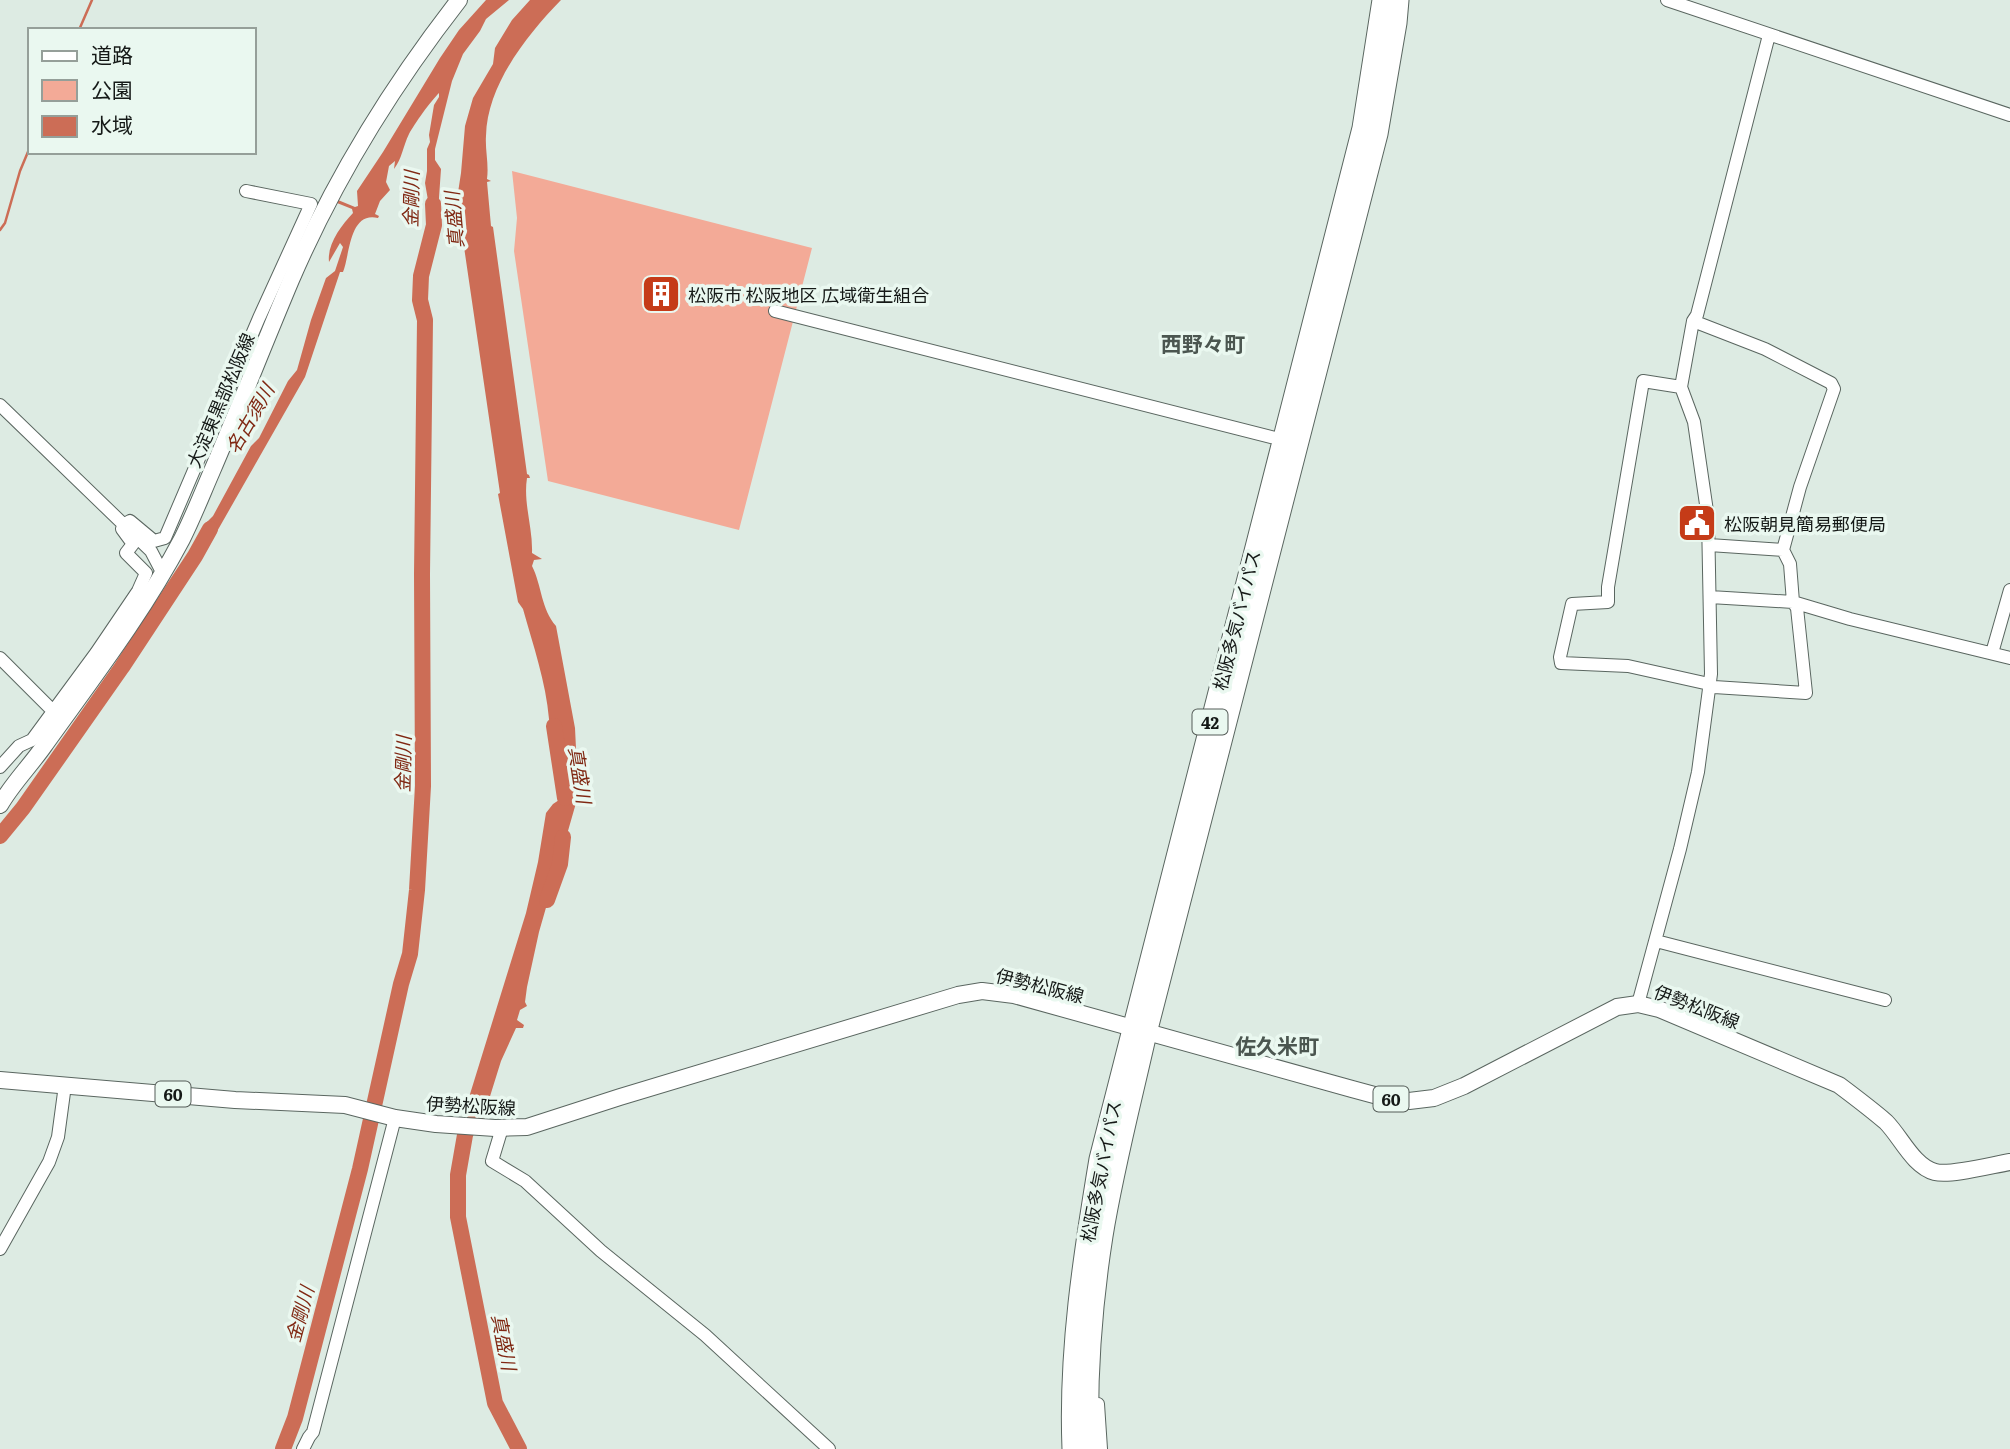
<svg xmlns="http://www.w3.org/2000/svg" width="2010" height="1449" viewBox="0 0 2010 1449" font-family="Literata,'Noto Sans JP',serif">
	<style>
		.green { fill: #f3aa97 }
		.water { fill: #cc6d56 }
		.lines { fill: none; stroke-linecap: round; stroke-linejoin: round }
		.stream { stroke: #cc6d56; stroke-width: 2.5 }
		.river { stroke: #cc6d56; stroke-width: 16 }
		.minor-casing { stroke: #5a6660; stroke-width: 14 }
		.major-casing { stroke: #5a6660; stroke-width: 18 }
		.highway-casing { stroke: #5a6660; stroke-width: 21 }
		.minor { stroke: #fff; stroke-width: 12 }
		.major { stroke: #fff; stroke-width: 16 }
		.highway { stroke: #fff; stroke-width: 19 }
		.labels { text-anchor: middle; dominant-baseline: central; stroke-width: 7; stroke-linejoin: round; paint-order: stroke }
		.shield { fill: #eaf8f0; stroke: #555c58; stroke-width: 2 }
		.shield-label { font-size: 16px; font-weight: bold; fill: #151917 }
		.poi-label { font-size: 18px; fill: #151917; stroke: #eaf8f0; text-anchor: start }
		.street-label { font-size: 18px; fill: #151917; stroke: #eaf8f0 }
		.water-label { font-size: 19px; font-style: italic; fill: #802813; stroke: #eaf8f0 }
		.quarter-label { font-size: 21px; font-weight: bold; fill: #4b5650; stroke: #eaf8f0 }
	</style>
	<rect width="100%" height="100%" fill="#ddebe3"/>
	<path class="green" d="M512,171L812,248L739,530L548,481L514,251L517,218Z"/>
	<path class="water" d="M486,0H509L486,19L480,31L463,54L452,81L435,149V160L441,169L437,226L430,224L429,206L425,183L427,171V149L430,142L429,135L434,105L439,97V93C430,102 415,123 409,134C403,146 402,159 394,169L395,161L389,166L386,182L390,190L380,201L375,214L379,216L378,218C349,211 350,255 343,272H340L305,377L207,549L195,543L205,524L213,516L251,446L259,438L288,381L297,370L311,320L326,278L335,271L343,247L340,243L329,262C327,244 341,226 353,213L352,209L337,203L338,200L355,207L358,206L357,191L383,152L440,58L459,30Z
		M530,0H561C527,35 487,85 486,136C485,150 489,164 487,179L491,181L487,182L491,226L493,227L527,474L529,475L530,478H527C523,503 533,528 532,553L542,559L534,560L532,566C542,586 541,609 556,626L575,728L577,769L576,803L539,932L527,987L525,1002L527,1006L520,1010L517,1020L524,1025L523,1028H516L501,1061L482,1122L462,1120L526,913L538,862L546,813L553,804L562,798C562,786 565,772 562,760C559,747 551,733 549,719C546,682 533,645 523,609L518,602L498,494L500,493L457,199L461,173L465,126L473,98L493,64L495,48L512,20Z"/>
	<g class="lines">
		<path class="stream" d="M79,30L92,0
			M0,230L5,223L20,171L30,147"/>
		<path class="river" d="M554,726L565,798
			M0,836L23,808L122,667L195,556L210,529
			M547,900L560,864L563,837
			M472,1116L465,1135L458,1175V1217L495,1403L519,1449
			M283,1449L295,1418L360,1169L401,984L410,954L417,890L423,786L422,574L425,320L420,300L421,276L434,225L433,204"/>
		<g class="minor-casing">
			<path id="minor" d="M1667,0L2010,115
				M775,311L1287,441
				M1681,387L1643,381L1608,587V602L1572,604L1560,657L1561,663L1628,666L1709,684L1714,687L1806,693L1797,608L1793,602L1790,564L1783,550L1800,487L1834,389L1831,383L1765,349L1693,321
				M0,405L151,551L162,572
				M1709,545L1783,550
				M1710,597L1793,602L1850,619L2010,658
				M1992,653L2010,590
				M0,658L52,710
				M0,767L19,746L32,740L96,653L138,591L146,573L126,553L133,544L122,529L123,525L130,521L154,541L165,538L259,318L311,204L246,191
				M1656,941L1885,1000
				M1638,1004L1680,849L1698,772L1711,674L1708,518L1694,422L1681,387L1693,321L1697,315L1769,35
				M502,1128L492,1161L525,1181L601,1251L705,1335L829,1449
				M0,1249L49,1162L58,1137L65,1085
				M1098,1404L1101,1449
				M303,1449L309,1437L313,1432L395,1118"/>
		</g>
		<g class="major-casing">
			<path id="major" d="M0,805C12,784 30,766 44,746C92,679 143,613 182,539C193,517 202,494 212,471C239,408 264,344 291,280C334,180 392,86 459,0
				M0,1080L235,1100L345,1105L395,1118L436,1124L495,1128L527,1127L620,1097L958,995L982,991L1014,995L1352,1089L1389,1099L1409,1101L1434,1098L1464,1086L1617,1007L1638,1004L1659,1009L1839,1085C1855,1097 1871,1109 1886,1122C1901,1137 1913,1166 1935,1172C1950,1176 1992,1165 2010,1162"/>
		</g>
		<g class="highway-casing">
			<path id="highway" d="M1072,1449C1068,1352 1083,1255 1099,1159L1362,128L1382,0
				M1089,1449C1087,1378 1092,1306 1103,1236C1114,1168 1132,1100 1147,1033L1378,134L1397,23L1399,0"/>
		</g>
		<use href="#minor" class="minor"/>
		<use href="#major" class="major"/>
		<use href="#highway" class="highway"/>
	</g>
	<defs>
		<g id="building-square" transform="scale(2.0125)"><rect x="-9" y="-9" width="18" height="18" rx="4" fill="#c53b18" stroke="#eaf8f0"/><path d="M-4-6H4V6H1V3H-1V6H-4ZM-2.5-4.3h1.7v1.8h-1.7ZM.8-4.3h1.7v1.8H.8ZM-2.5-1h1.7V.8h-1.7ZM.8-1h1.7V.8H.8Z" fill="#fff"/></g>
		<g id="civic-square" transform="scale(2.0125)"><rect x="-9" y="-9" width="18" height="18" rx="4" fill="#c53b18" stroke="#eaf8f0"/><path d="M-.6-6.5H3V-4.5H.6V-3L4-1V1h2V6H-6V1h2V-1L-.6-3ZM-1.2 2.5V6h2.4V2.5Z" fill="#fff"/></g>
	</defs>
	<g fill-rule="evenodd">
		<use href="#building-square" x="661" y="294"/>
		<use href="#civic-square" x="1697" y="523"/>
	</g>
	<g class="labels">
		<g class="shield">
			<rect x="1192.5" y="709.5" width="35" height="25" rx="5"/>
			<rect x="155.5" y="1081.5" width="35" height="25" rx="5"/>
			<rect x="1373.5" y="1086.5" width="35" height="25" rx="5"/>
		</g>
		<g class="shield-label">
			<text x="1210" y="722">42</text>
			<text x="173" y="1094">60</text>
			<text x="1391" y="1099">60</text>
		</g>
		<g class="poi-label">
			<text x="688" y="294">松阪市 松阪地区 広域衛生組合</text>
			<text x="1724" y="523">松阪朝見簡易郵便局</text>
		</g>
		<g class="street-label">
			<text transform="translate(220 400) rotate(-67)">大淀東黒部松阪線</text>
			<text transform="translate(1236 620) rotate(-76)">松阪多気バイパス</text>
			<text transform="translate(1040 985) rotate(14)">伊勢松阪線</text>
			<text transform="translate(1697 1006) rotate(21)">伊勢松阪線</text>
			<text transform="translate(471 1105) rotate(3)">伊勢松阪線</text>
			<text transform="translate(1100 1171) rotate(-79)">松阪多気バイパス</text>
		</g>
		<g class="water-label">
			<text transform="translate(410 199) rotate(-89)">金剛川</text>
			<text transform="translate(453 220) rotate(-95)">真盛川</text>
			<text transform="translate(249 418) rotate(-60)">名古須川</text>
			<text transform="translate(402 764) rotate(-89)">金剛川</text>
			<text transform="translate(581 775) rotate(81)">真盛川</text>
			<text transform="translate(299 1314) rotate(-75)">金剛川</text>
			<text transform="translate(505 1342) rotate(79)">真盛川</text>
		</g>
		<g class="quarter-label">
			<text x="1203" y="342">西野々町</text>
			<text x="1277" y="1044">佐久米町</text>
		</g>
	</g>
	<rect x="28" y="28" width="228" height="126" fill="#eaf8f0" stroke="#959f99" stroke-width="2"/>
	<rect x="42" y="51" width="35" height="10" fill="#ffffff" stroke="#959f99" stroke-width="2"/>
	<text x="91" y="63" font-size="21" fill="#151917">道路</text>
	<rect x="42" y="80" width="35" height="21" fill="#f3aa97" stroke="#959f99" stroke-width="2"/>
	<text x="91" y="98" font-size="21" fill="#151917">公園</text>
	<rect x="42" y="116" width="35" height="21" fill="#cc6d56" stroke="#959f99" stroke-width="2"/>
	<text x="91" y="133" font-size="21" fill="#151917">水域</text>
</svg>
